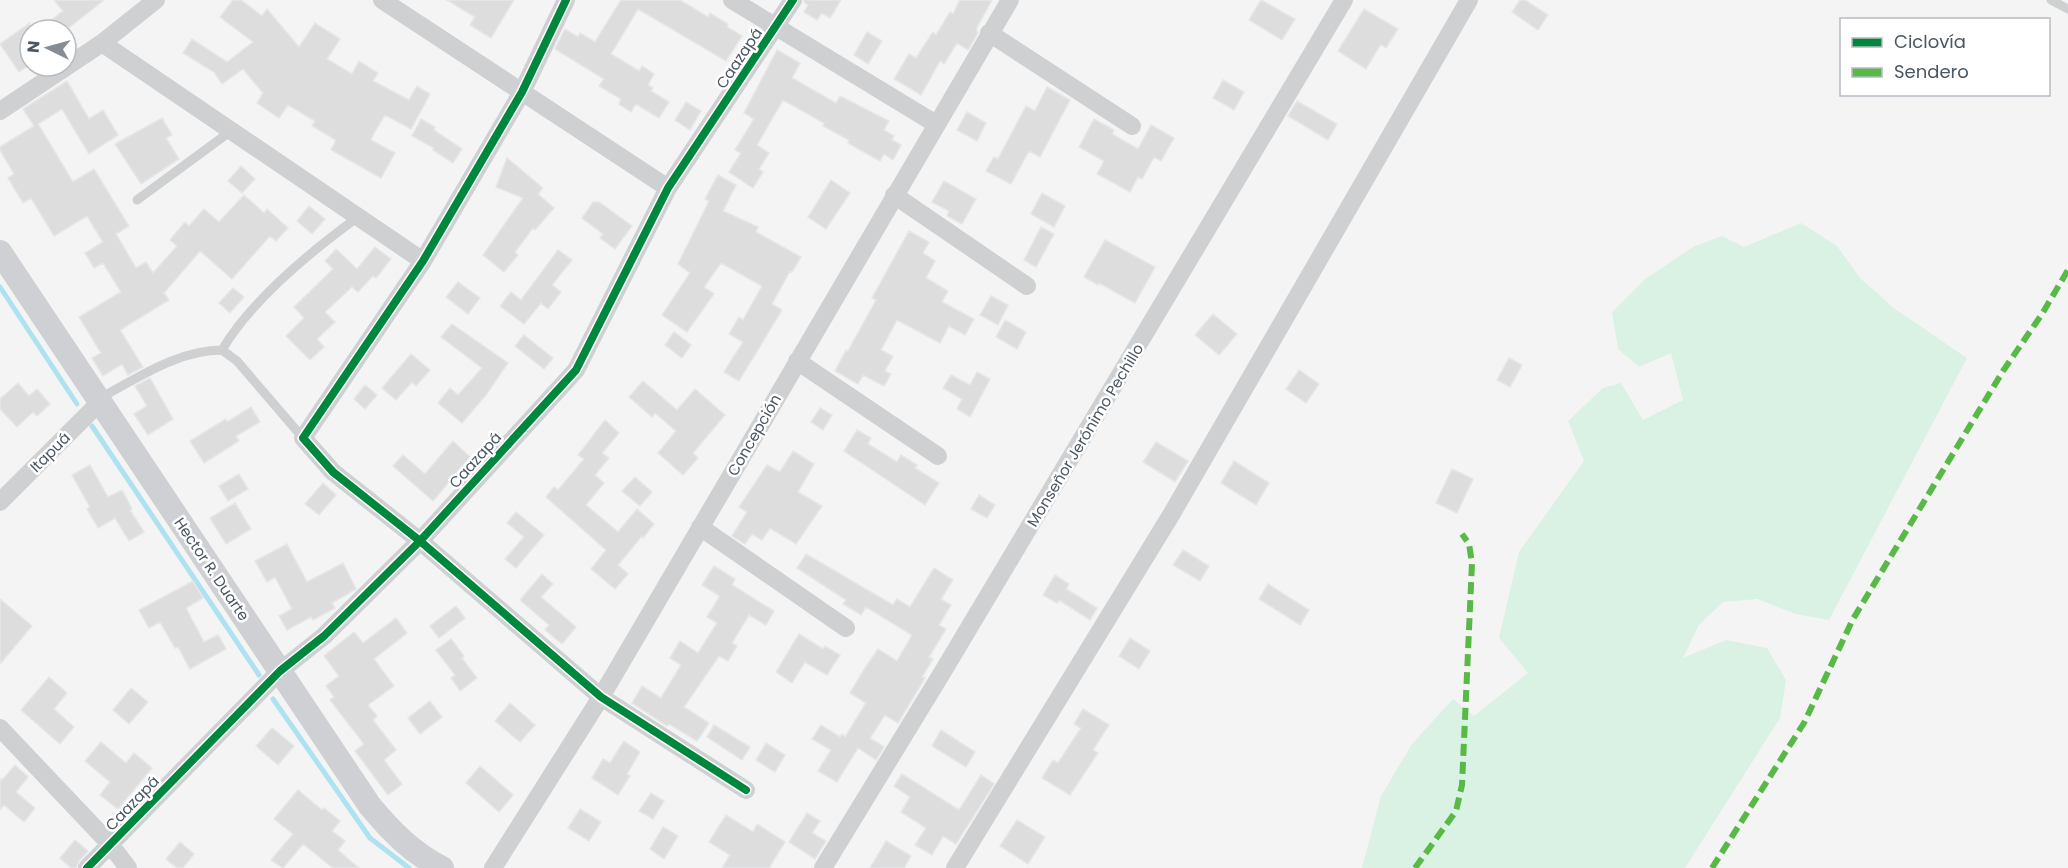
<svg xmlns="http://www.w3.org/2000/svg" width="2068" height="868" viewBox="0 0 2068 868" font-family="Poppins,sans-serif">
	<style>
		.green { fill: #d9f2e3 }
		.lines { fill: none; stroke-linecap: round; stroke-linejoin: round }
		.stream { stroke: #aee2f0; stroke-width: 5 }
		.building { fill: #ddddde; stroke: #e5e6e7; stroke-width: 1.5 }
		.lane { stroke: #ced0d2; stroke-width: 9 }
		.street { stroke: #ced0d2; stroke-width: 18 }
		.secondary { stroke: #ced0d4; stroke-width: 24 }
		.quiet { stroke: #58b947; stroke-width: 6; stroke-dasharray: 12 6; stroke-linecap: butt }
		.cycleway-casing { stroke: #fff; stroke-width: 11 }
		.cycleway { stroke: #00873e; stroke-width: 8 }
		.labels { text-anchor: middle; dominant-baseline: central; stroke-width: 5; stroke-linejoin: round; paint-order: stroke }
		.street-label { font-size: 15px; fill: #4a5661; stroke: #fff }
	</style>
	<rect width="100%" height="100%" fill="#f4f4f4"/>
	<path class="green" d="M1801,223L1837,246L1860,278L1895,309L1967,358L1829,620L1796,614L1757,599L1723,602L1699,625L1683,658L1726,640L1767,648L1786,680L1780,718L1685,868H1362L1381,796L1412,744L1453,699L1474,716L1528,673L1499,638L1519,552L1584,461L1568,421L1603,388L1621,383L1643,420L1683,400L1671,353L1639,367L1618,349L1612,312L1644,280L1693,247L1722,236L1744,247Z"/>
	<g class="lines">
		<path class="stream" d="M0,287L77,404
			M92,426L259,675
			M273,699L370,838L409,868"/>
	</g>
	<path class="building" d="M54,0H104L66,30H38L63,11Z
		M233,0H241L262,16L267,9L299,47L315,23L340,39L327,59L352,74L359,61L378,73L373,81L409,100L417,86L430,94L411,129L385,115L374,133L371,140L395,153L381,178L331,150L336,140L312,126L315,121L288,105L279,118L257,103L263,93L243,69L222,84L214,72L183,53L192,39L227,62L253,42L220,17Z
		M447,0H514L491,38L470,25L475,17Z
		M621,0H680L708,17L710,13L728,24L727,27L742,36L726,61L638,9L611,54L639,71L642,66L654,74L648,85L653,88L651,91L669,102L659,118L636,104L631,112L619,104L621,99L599,86L604,79L555,49L565,29L578,37L580,33L595,42Z
		M804,0H841L830,18L822,13L817,20L804,12L808,5L804,2Z
		M960,0H992L976,29L978,33L968,50L957,43L944,64L940,61L921,95L894,79L909,54L916,58L933,32L936,35L950,12L953,14Z
		M1261,0L1295,19L1282,40L1249,20Z
		M1520,0H1525L1548,15L1538,30L1512,12Z
		M1364,9L1398,29L1386,48L1381,44L1366,69L1338,51Z
		M30,23V64L19,72L0,44Z
		M867,32L882,41L868,64L854,55Z
		M777,50L800,63L792,78L836,103L840,96L889,121L884,130L894,136L892,140L901,145L893,160L884,154L880,161L860,150L848,143L849,140L823,126L824,123L783,100L757,145L769,153L759,169L763,172L753,188L729,172L741,153L735,150L754,119L744,113Z
		M1223,80L1244,92L1234,110L1213,98Z
		M67,81L89,119L103,110L118,135L89,154L62,109L38,124L73,182L94,169L129,226L116,234L136,268L146,262L153,273L177,246L170,240L185,222L189,226L204,209L219,222L244,195L264,213L267,209L288,228L276,241L270,236L232,279L200,251L164,293L169,300L120,330L143,367L128,375L122,364L103,376L92,358L101,353L79,317L121,292L103,263L94,268L85,253L103,242L87,216L54,236L31,198L23,203L8,178L14,174L0,150V147L34,126L23,109Z
		M1047,87L1070,100L1040,157L1029,151L1011,184L986,171L994,157L998,159L1026,106L1035,111Z
		M1297,101L1337,124L1328,140L1288,116Z
		M686,102L701,111L690,130L675,120Z
		M967,112L986,123L977,141L957,130Z
		M162,118L172,135L166,138L179,159L141,184L115,144Z
		M421,119L435,127L434,130L462,149L453,163L433,150L434,148L412,136Z
		M1094,119L1114,130L1112,134L1138,149L1151,125L1174,138L1161,161L1154,157L1142,179L1138,177L1130,192L1097,174L1104,161L1079,147Z
		M507,158L543,188L538,194L554,208L535,230L533,228L515,252L518,255L504,272L483,255L523,198L496,187Z
		M241,166L255,179L242,193L228,181Z
		M718,175L736,185L723,211L758,227L756,232L801,257L792,272L790,271L772,304L782,310L739,381L724,372L743,342L729,334L739,317L743,320L762,286L721,263L704,287L714,294L687,332L662,315L690,273L678,264L709,201L705,199Z
		M831,180L850,193L826,229L808,217Z
		M944,181L976,199L962,224L947,216L949,211L932,202Z
		M1042,193L1065,206L1054,227L1031,214Z
		M593,202H599L632,226L615,249L600,238L603,234L582,218Z
		M309,206L325,219L312,234L297,221Z
		M1041,227L1054,234L1036,267L1024,260Z
		M909,231L929,242L923,253L935,261L926,278L948,291L942,302L974,319L965,335L949,326L940,343L897,320L881,350L893,356L885,371L891,374L884,386L863,375L858,384L835,371L846,350L848,351L876,300L872,298Z
		M1105,240L1155,267L1135,303L1099,283L1098,285L1084,277Z
		M375,247L391,259L376,278L373,276L358,292L352,287L325,312L335,322L317,339L324,347L310,360L286,336L304,318L294,307L333,269L325,261L336,249L357,269Z
		M558,250L572,260L552,285L561,292L548,309L541,303L524,324L500,306L511,292L521,300Z
		M458,282L480,298L468,314L446,297Z
		M233,288L244,297L230,313L219,303Z
		M991,296L1008,305L998,325L980,315Z
		M1213,314L1237,334L1219,355L1195,335Z
		M1005,320L1026,332L1017,349L996,337Z
		M452,324L508,363L486,395L462,423L438,403L450,388L458,395L482,368L441,337Z
		M674,332L691,345L682,358L665,345Z
		M524,335L553,358L544,369L515,346Z
		M411,354L430,370L416,386L412,382L396,400L382,388Z
		M1509,358L1522,365L1510,387L1497,380Z
		M1299,370L1319,384L1306,403L1286,389Z
		M977,372L990,379L970,417L957,409L962,399L943,388L951,375L970,385Z
		M150,378L173,419L148,435L134,414L147,406L135,386Z
		M643,381L677,410L695,389L725,415L693,453L698,458L683,475L658,453L676,431L655,413L652,417L629,397Z
		M18,383L29,396L37,389L50,404L37,416L33,412L17,427L0,409V399Z
		M365,385L377,395L365,409L354,399Z
		M251,407L260,422L236,436L239,441L204,463L190,441L226,419L227,422Z
		M820,408L832,415L823,430L811,422Z
		M605,420L619,433L602,453L609,458L595,475L604,483L586,505L618,532L637,509L654,524L643,538L642,536L618,565L628,574L615,589L591,569L606,550L546,497L554,487L558,490L584,459L578,455Z
		M857,430L871,438L868,444L897,462L901,455L917,465L915,468L939,483L925,505L844,451Z
		M453,441L470,457L433,501L393,466L403,455L425,474Z
		M1156,442L1188,461L1175,482L1143,462Z
		M793,451L814,464L798,492L822,506L796,544L770,528L762,540L752,534L745,544L732,536L747,512L739,507L767,465L780,472Z
		M1234,461L1269,483L1256,505L1221,483Z
		M90,465L108,497L122,490L132,509L130,510L144,532L129,541L115,518L98,528L87,509L90,507L72,475Z
		M1452,469L1473,479L1457,513L1436,503Z
		M239,474L248,489L228,501L219,486Z
		M635,477L652,492L640,506L622,491Z
		M323,483L336,495L319,515L305,504Z
		M979,495L995,505L987,518L971,509Z
		M235,503L251,529L226,544L210,518Z
		M516,512L544,535L516,568L505,559L524,537L507,523Z
		M287,544L307,582L343,563L356,589L332,603L335,608L313,620L311,617L287,630L279,616L292,609L275,577L267,582L255,561Z
		M1183,550L1209,566L1200,581L1173,565Z
		M806,554L893,605L897,599L910,607L934,568L953,580L941,599L951,605L939,625L946,629L929,657L933,659L922,677L925,678L898,723L885,715L870,738L884,747L876,760L858,748L837,782L818,771L831,750L812,739L821,725L840,737L842,734L845,737L866,703L850,693L863,671L878,649L897,661L912,635L866,607L861,615L843,604L846,600L797,568Z
		M714,566L735,579L732,585L774,611L766,625L749,615L732,643L737,646L728,661L719,656L684,707L709,723L697,741L669,724L667,726L632,703L642,686L661,698L681,665L670,658L680,641L698,653L717,623L707,617L720,596L702,585Z
		M542,574L553,584L541,597L576,627L562,644L545,630L549,625L520,600Z
		M1055,575L1069,584L1066,589L1097,608L1090,620L1059,600L1057,603L1043,595Z
		M193,581L203,598L186,608L204,642L218,635L226,649L190,669L178,647L175,648L160,622L149,628L139,610Z
		M1268,584L1309,610L1300,625L1259,599Z
		M0,599L32,626L0,664Z
		M456,606L465,618L439,638L430,626Z
		M396,618L407,633L374,659L394,686L368,705L377,716L373,720L396,750L384,760L402,784L388,795L355,751L364,744L330,700L334,697L326,686L339,676L324,656L354,632L363,643Z
		M799,634L823,649L825,646L840,655L827,675L805,662L792,683L776,672Z
		M1130,638L1150,651L1139,669L1119,656Z
		M451,639L464,656L462,658L477,678L460,691L451,678L455,675L436,650Z
		M49,677L67,693L54,709L74,727L60,744L21,710Z
		M131,688L148,702L129,724L113,710Z
		M430,701L442,717L420,734L408,718Z
		M510,703L535,725L520,742L495,721Z
		M1083,709L1109,725L1093,750L1098,753L1070,795L1042,778L1053,760L1058,763L1081,728L1074,724Z
		M714,725L750,747L742,760L707,737Z
		M272,728L294,746L278,765L256,746Z
		M941,730L975,752L966,767L932,746Z
		M624,741L640,752L627,774L630,776L618,795L592,778L603,759L610,763Z
		M101,742L126,763L134,753L152,768L118,809L100,795L110,782L85,761Z
		M766,743L785,755L775,772L756,760Z
		M15,765L28,777L16,792L35,808L24,822L4,805L0,810V778L2,780Z
		M480,766L513,795L499,812L466,783Z
		M902,774L959,810L981,775L994,784L956,844L943,836L932,855L915,845L926,828L901,812L910,797L894,786Z
		M298,790L322,810L324,808L340,821L332,831L345,841L338,850L359,868H333L303,844L283,868L271,860L293,834L274,819Z
		M651,793L664,801L653,819L639,811Z
		M580,809L601,822L589,841L568,828Z
		M807,813L820,821L812,833L826,841L815,859L789,842Z
		M726,815L753,832L757,824L785,842L769,868H722L730,855L709,842Z
		M1017,820L1045,837L1028,864L1000,846Z
		M663,827L678,836L664,859L650,849Z
		M75,840L88,851L79,861L76,868H71L60,858Z
		M886,841L911,856L904,868H870Z
		M180,842L194,854L183,868H177L166,859Z"/>
	<g class="lines">
		<path class="lane" d="M2051,0L2068,9
			M137,200L231,131
			M222,350C252,299 310,252 358,217
			M100,398C138,378 178,350 222,350L237,361L303,438"/>
		<path class="street" d="M382,0L668,188
			M566,0L522,92L423,261L303,438L333,472L420,541L601,697L746,790
			M732,0L936,124
			M989,33L1132,126
			M102,43L423,261
			M0,111L102,43L156,0
			M894,195L1027,286
			M797,361L938,456
			M0,502L100,402
			M700,527L846,628
			M0,728L110,844L128,868
			M87,868L280,671L324,636L420,541L576,370L668,188L793,0
			M493,868L601,697L1010,0
			M823,868L942,673L1344,0
			M955,868L1171,515L1469,0"/>
		<path class="secondary" d="M0,252L370,806C391,831 412,853 442,868"/>
		<path class="quiet" d="M1415,868L1456,811L1462,785L1472,563L1469,544L1462,534
			M1712,868L1804,723L1853,619L2003,371L2042,314L2068,270"/>
		<g class="cycleway-casing">
			<path id="cycleway" d="M566,0L522,92L423,261L303,438L333,472L420,541L601,697L746,790
				M87,868L280,671L324,636L420,541L576,370L668,188L793,0"/>
		</g>
		<use href="#cycleway" class="cycleway"/>
	</g>
	<g class="labels">
		<g class="street-label">
			<text transform="translate(739 58) rotate(-56)">Caazapá</text>
			<text transform="translate(754 435) rotate(-60)">Concepción</text>
			<text transform="translate(1085 435) rotate(-59)">Monseñor Jerónimo Pechillo</text>
			<text transform="translate(50 452) rotate(-45)">Itapuá</text>
			<text transform="translate(475 460) rotate(-48)">Caazapá</text>
			<text transform="translate(212 569) rotate(56)">Hector R. Duarte</text>
			<text transform="translate(132 803) rotate(-46)">Caazapá</text>
		</g>
	</g>
	<rect x="1840" y="18" width="210" height="78" fill="#ffffff" stroke="#b7bbc0" stroke-width="1.5"/>
	<rect x="1852" y="38" width="30" height="9" fill="#00873e" stroke="#b7bbc0" stroke-width="1.5"/>
	<text x="1894" y="48" font-size="18" fill="#4a5661">Ciclovía</text>
	<rect x="1852" y="68" width="30" height="9" fill="#58b947" stroke="#b7bbc0" stroke-width="1.5"/>
	<text x="1894" y="78" font-size="18" fill="#4a5661">Sendero</text>
	<g transform="translate(48 48) rotate(275)"><circle r="28" fill="#ffffff" stroke="#b7bbc0" stroke-width="1.5"/>
	<path d="M0-4.5L10 22L0 15L-10 22Z" fill="#868d94"/>
	<text y="-9" font-size="16" font-weight="bold" text-anchor="middle" fill="#4a5661">N</text>
	</g>
</svg>
